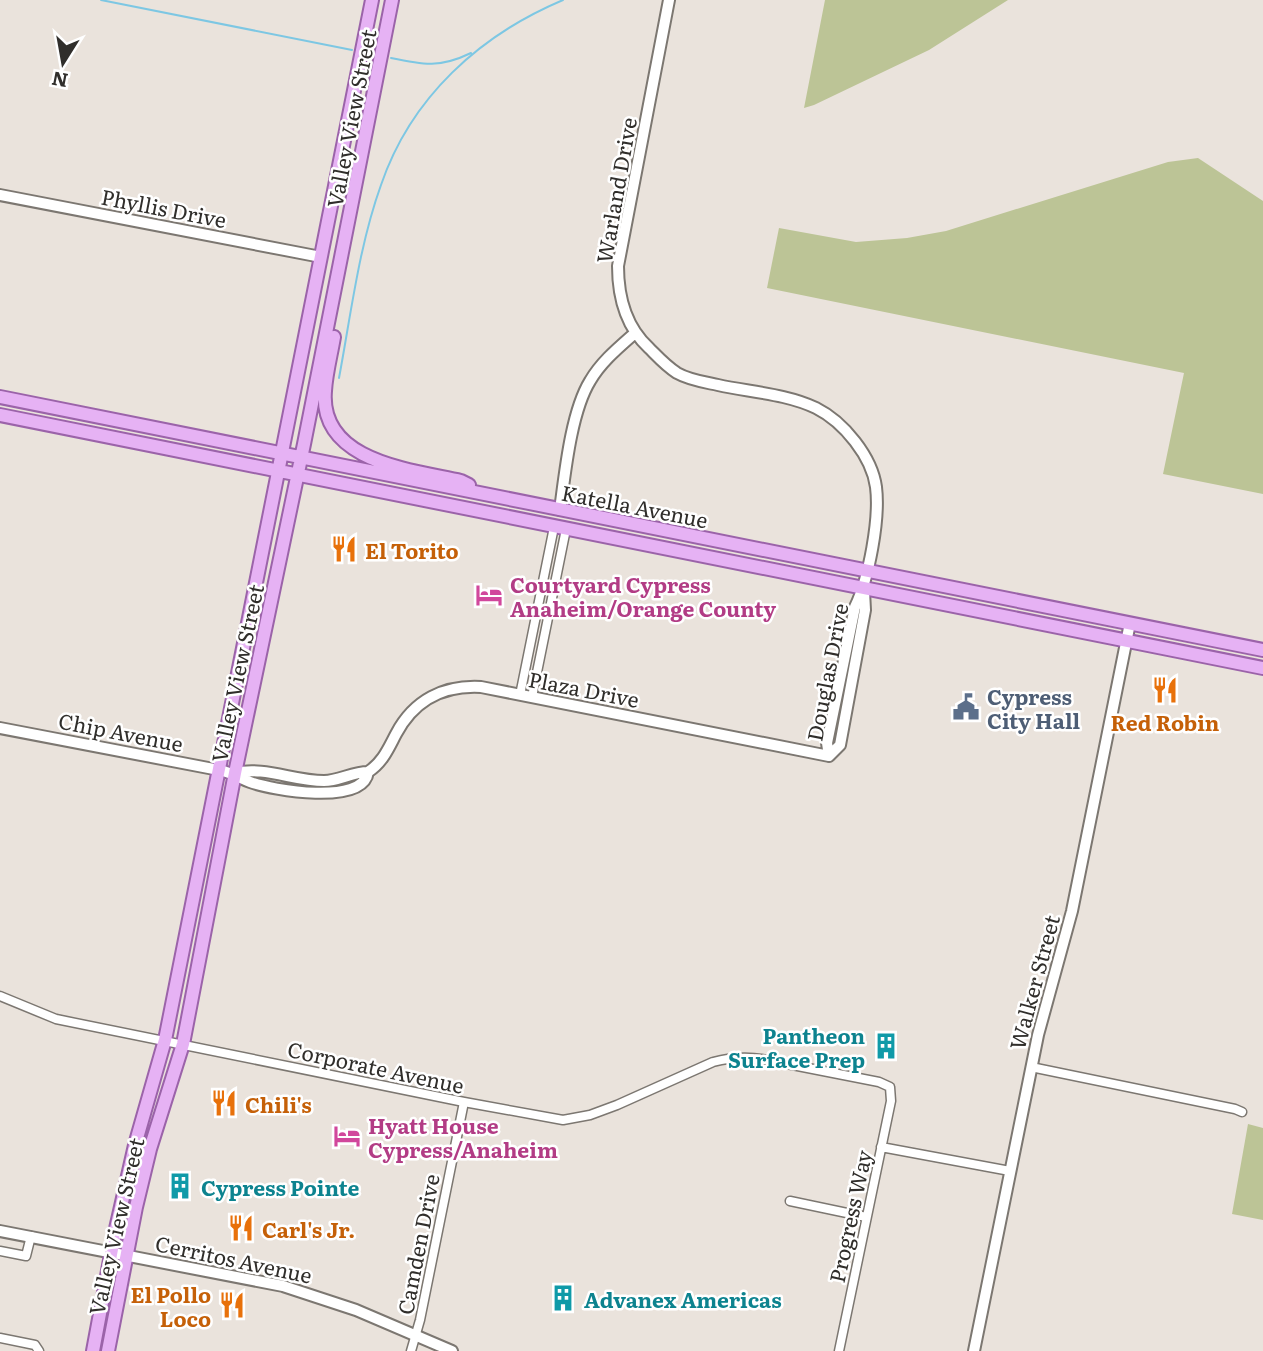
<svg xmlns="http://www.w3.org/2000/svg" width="1263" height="1351" viewBox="0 0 1263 1351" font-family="Literata,serif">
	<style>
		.green { fill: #bcc496 }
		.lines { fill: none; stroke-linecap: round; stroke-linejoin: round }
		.stream { stroke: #7dc7e3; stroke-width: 2 }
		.street-casing { stroke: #7c7771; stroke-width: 11 }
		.secondary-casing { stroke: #7c7771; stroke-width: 14 }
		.primary-casing { stroke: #9b63a9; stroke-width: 16 }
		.street { stroke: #fff; stroke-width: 8 }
		.secondary { stroke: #fff; stroke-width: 10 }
		.primary { stroke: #e6b2f4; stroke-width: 12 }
		.labels { text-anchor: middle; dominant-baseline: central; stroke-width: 5; stroke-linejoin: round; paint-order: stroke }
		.street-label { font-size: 21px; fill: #302e2b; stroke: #fff }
		.food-label { font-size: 21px; font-weight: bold; fill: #c56008; stroke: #fff; text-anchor: start }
		.hotel-label { font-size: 21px; font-weight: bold; fill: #b23c85; stroke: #fff; text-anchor: start }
		.service-label { font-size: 21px; font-weight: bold; fill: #4e5e75; stroke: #fff; text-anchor: start }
		.culture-label { font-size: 21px; font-weight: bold; fill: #0d838f; stroke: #fff; text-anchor: start }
	</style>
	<rect width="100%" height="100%" fill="#eae3dc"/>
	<path class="green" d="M825,0H1008L929,50L814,105L804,108Z
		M1198,158L1263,201V494L1163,474L1184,373L767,288L779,228L856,242L907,238L946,231L1168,162Z
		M1248,1124L1263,1128V1220L1232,1214Z"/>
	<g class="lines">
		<path class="stream" d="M101,0L352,50
			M391,58C424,65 440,68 471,53
			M339,378C351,314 359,246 381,185C411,97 480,35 563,0"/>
		<g class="street-casing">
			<path id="street" d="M520,695L554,527
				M532,697L566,529
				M0,996L56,1019L464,1102L563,1120L590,1115L617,1105L713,1062C732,1057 748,1056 767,1060L879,1082L890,1087L891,1101L839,1351
				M1031,1067L1235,1109L1242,1112
				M881,1147L1010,1171
				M790,1201L866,1217
				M0,1251L26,1256L31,1236
				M0,1338L35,1345L39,1351
				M411,1351L420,1320L464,1102"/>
		</g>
		<g class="secondary-casing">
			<path id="secondary" d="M669,0L618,266C618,297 625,326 649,348C658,357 666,366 677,373C689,380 704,382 718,385C750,392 787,394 816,408C844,422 872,457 876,487C880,519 869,578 855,607L827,743L829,756
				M0,195L321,257
				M560,510C565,473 571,412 590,381C601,362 618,348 635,333
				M0,728L219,770C233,773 239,778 250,782C272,790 363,806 368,772
				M829,756L840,745L865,610L864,591
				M235,773C264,766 294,781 324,781C339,781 352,772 368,772C383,762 388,749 396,734C414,700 444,685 481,687L829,756
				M0,1231L283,1286L356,1310L452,1351
				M974,1351L1038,1035L1072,911L1130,623"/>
		</g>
		<g class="primary-casing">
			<path id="primary" d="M334,337C331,355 326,373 325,391C319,462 412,470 461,481L469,485
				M0,397L1263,650
				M0,415L1263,668
				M93,1351L115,1233L135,1145L165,1040L372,0
				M108,1351L136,1207L150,1149L183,1044L235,773L304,444L392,0"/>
		</g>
		<use href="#street" class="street"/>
		<use href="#secondary" class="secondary"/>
		<use href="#primary" class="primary"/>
	</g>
	<defs>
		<g id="restaurant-bare" transform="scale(2.1)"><path d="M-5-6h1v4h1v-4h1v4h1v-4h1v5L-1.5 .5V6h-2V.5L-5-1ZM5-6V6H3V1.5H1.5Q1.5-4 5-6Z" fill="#e8710a" stroke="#fff" stroke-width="2.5" paint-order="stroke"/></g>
		<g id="hotel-bare" transform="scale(2.1)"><path d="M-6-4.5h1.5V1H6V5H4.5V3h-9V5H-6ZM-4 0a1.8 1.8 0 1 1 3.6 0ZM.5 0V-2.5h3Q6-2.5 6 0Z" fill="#d1479c" stroke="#fff" stroke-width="2.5" paint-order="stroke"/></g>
		<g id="civic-bare" transform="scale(2.1)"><path d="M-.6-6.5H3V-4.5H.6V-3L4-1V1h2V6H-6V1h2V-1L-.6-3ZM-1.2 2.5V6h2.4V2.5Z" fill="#5c6f8a" stroke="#fff" stroke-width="2.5" paint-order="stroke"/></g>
		<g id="building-bare" transform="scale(2.1)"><path d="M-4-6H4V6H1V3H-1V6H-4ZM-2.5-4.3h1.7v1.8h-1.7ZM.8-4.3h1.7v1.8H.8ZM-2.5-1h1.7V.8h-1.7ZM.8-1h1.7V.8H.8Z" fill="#0f9aa8" stroke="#fff" stroke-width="2.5" paint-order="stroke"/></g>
	</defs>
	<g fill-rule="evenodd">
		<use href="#restaurant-bare" x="344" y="549"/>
		<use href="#hotel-bare" x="489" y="595"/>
		<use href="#restaurant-bare" x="1165" y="690"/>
		<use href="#civic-bare" x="966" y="707"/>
		<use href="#building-bare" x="886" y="1046"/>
		<use href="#restaurant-bare" x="224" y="1103"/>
		<use href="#hotel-bare" x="347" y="1136"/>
		<use href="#building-bare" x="180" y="1186"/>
		<use href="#restaurant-bare" x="241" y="1228"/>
		<use href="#building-bare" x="563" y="1298"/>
		<use href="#restaurant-bare" x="232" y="1305"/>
	</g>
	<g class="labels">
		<g class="street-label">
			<text transform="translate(350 118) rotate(-79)">Valley View Street</text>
			<text transform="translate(615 190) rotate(-80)">Warland Drive</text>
			<text transform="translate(164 207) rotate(11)">Phyllis Drive</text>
			<text transform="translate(635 505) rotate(11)">Katella Avenue</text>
			<text transform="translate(826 672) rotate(-79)">Douglas Drive</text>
			<text transform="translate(236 673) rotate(-78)">Valley View Street</text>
			<text transform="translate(584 688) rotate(11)">Plaza Drive</text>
			<text transform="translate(121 731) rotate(11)">Chip Avenue</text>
			<text transform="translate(1033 982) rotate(-75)">Walker Street</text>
			<text transform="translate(376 1066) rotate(12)">Corporate Avenue</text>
			<text transform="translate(849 1216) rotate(-78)">Progress Way</text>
			<text transform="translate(115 1226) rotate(-77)">Valley View Street</text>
			<text transform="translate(417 1244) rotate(-79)">Camden Drive</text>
			<text transform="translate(234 1258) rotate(12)">Cerritos Avenue</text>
		</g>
		<g class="food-label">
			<text x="365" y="549">El Torito</text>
			<text x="1165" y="721" text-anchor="middle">Red Robin</text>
			<text x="245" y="1103">Chili's</text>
			<text x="262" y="1228">Carl's Jr.</text>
			<text x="211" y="1293" text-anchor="end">El Pollo<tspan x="211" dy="24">Loco</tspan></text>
		</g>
		<g class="hotel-label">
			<text x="510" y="583">Courtyard Cypress<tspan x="510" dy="24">Anaheim/Orange County</tspan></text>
			<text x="368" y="1124">Hyatt House<tspan x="368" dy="24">Cypress/Anaheim</tspan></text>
		</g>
		<g class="service-label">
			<text x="987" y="695">Cypress<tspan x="987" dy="24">City Hall</tspan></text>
		</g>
		<g class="culture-label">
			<text x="865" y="1034" text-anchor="end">Pantheon<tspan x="865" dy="24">Surface Prep</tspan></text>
			<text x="201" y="1186">Cypress Pointe</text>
			<text x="584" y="1298">Advanex Americas</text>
		</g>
	</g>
	<g transform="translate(63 63) rotate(191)" stroke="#ffffff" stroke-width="5" paint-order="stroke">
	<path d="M0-5L12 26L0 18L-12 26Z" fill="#302e2b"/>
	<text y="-10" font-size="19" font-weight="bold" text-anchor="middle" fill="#302e2b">N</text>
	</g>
</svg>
